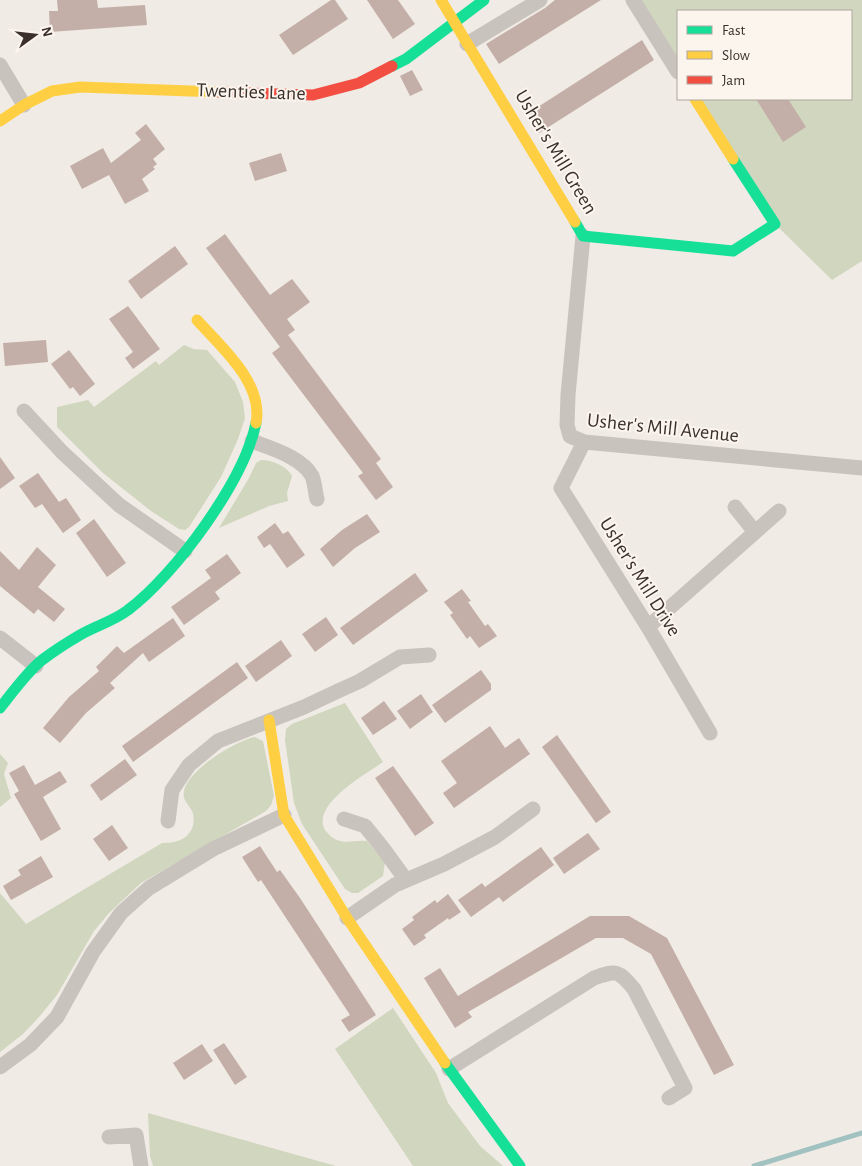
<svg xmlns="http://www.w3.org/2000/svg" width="862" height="1166" viewBox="0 0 862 1166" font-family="'Alegreya Sans',sans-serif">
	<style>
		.green { fill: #d1d6bf }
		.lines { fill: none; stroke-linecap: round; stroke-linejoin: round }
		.stream { stroke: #a1c2c1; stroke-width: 5 }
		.building { fill: #c3afa7 }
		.street { stroke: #c9c3be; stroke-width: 15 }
		.fast { stroke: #16e098; stroke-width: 11 }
		.slow { stroke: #ffcf43; stroke-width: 11 }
		.jam { stroke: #f24e42; stroke-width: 11 }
		.labels { text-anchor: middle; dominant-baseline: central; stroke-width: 4; stroke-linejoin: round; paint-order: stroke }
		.street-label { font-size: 20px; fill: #3b302b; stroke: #fbf5ee }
	</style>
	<rect width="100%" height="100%" fill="#f0ebe5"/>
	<path class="green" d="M633,0H862V261L832,280L775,224L695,99H851V11H678V72Z
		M184,345L194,349L207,350L235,382L243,402L245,418L238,439L221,477L189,527L185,530L179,529L151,511L103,473L57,427V407L88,400L94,407L156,361L159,365Z
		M261,460C272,460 287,466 292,476L287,493L288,501L269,506L219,528L249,478L256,463Z
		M345,703L383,762C365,775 311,804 325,830C329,835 333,839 340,841C346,843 359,840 367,841L385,862L383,876L358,893H352L345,889L302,824L294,803L285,740L286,729L292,724Z
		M255,737L263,741L274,796L271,805L266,811L141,883L109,913L94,931L57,995L39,1017L23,1034L0,1052V893L26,924L162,843C176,843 188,840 193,826C194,821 194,815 192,811C188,803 182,800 184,791C188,770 235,741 255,737Z
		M0,754L8,763L4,774L11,798L0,807Z
		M393,1008L436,1073L448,1103L480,1146L503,1166H413L335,1049Z
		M148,1113L336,1166H153L150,1156Z"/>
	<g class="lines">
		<path class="stream" d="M754,1166L862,1133"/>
	</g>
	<path class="building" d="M57,0H97L98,8L145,5L147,25L50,32L49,11H58Z
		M331,0H335L348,19L293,55L279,35Z
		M367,0H398L415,24L393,39Z
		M555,0H601L499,64L486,44L545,8Z
		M642,40L654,60L539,133L527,114Z
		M412,70L423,90L410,96L400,76Z
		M756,99H788L806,127L783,142Z
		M146,124L165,149L153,159L157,164L153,167L155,169L142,179L149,191L125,204L109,175L82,189L70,166L103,148L111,163L141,140L135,133Z
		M281,153L287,171L255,181L249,163Z
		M225,234L270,295L292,279L310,302L287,319L295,330L288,335L381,459L376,463L393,487L376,500L358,476L363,473L272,353L280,347L206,248Z
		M175,246L188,264L141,299L128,281Z
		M128,306L160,349L133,369L125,358L133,352L109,319Z
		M46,340L48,362L5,366L3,343Z
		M69,350L95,384L80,396L73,387L70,389L51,364Z
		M0,457L15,478L0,489Z
		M38,473L59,502L66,498L81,520L63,533L42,504L35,508L19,486Z
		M367,514L380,532L355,548L333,567L320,549L342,530Z
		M94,519L126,563L107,577L76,533Z
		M275,523L283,534L288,531L305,555L287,568L270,544L264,548L257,537Z
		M37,547L56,565L38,587L65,609L54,622L38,609L34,614L0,586V551L19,570Z
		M227,554L241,573L215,592L220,599L184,625L171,607L211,578L205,570Z
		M415,573L428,591L353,645L340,628Z
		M462,589L471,601L468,602L485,626L488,624L497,636L479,648L470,636L467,639L450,615L453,613L444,602Z
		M326,617L338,635L315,652L302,634Z
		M173,618L185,636L149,662L143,653L110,683L115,688L86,713L60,743L43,728L69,697L99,671L96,667L117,646L124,653Z
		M281,640L292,656L256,682L245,666Z
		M237,662L248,678L133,762L122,746Z
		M481,670L491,684V690L445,723L432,705Z
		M421,694L433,712L410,729L397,711Z
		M384,701L397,719L373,735L361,718Z
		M490,726L505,748L519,738L530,754L454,808L443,793L457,783L441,761Z
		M557,735L611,812L596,823L542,747Z
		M125,759L137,775L101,801L90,785Z
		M24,765L35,785L60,771L67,782L43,797L61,829L41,841L14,794L19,791L9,773Z
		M393,766L434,823L415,836L375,778Z
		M112,825L128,848L109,861L93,839Z
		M588,833L600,849L564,874L553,858Z
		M260,846L277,872L280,870L300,898L376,1015L349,1032L341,1020L350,1015L261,880L258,882L242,857Z
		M541,847L554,865L503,902L499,897L471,917L458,900L482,883L485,887Z
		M41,856L53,877L11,900L3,886L21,875L18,870Z
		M448,894L461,912L449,920L448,918L424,935L426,938L414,946L402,929L414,920L412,917L435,900L437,903Z
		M590,916H629L667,938L734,1065L714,1075L651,954L623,938H596L468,1012L472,1017L455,1028L424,978L440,968L458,996Z
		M224,1043L247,1077L235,1085L213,1050Z
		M202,1044L213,1061L184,1080L173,1063Z"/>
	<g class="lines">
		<path class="street" d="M633,0L678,72
			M467,44L540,0
			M0,65L24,105
			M583,236L568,395L567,425L570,436L584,442L862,468
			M24,411L62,452L119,505L185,551
			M252,441C270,448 302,457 312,476C315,483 315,492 317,499
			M584,442L561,488L648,627L710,733
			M735,507L755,532
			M648,627L779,511
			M0,638L36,666
			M344,819L365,826L382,847L406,880
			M168,821L172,790L189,765L218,741L304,707L338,691L360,681L400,657L429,655
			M347,918L395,885L444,864L495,837L533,809
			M0,1067L30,1045L57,1017L93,952L121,913L149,888L213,849L284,815
			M449,1069L594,978C617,970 618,970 634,989L685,1088L669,1098
			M109,1137L136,1135L141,1166"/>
		<path class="fast" d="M392,66L406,59L484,0
			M575,222L583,236L733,251L775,224L733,159
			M0,708C13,692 26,673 42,660C54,651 68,642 80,635C95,626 114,621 128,610C175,575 244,481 256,423
			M445,1063L520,1166"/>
		<path class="slow" d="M441,0L575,222
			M695,99L733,159
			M0,121L24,105L52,91L80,87L218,92
			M197,320C221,347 264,383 256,423
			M269,720L284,815L347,918L445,1063"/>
		<path class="jam" d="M218,92L313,95L359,83L392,66"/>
	</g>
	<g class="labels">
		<g class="street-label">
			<text transform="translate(251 92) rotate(2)">Twenties Lane</text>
			<text transform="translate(556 152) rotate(59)">Usher's Mill Green</text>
			<text transform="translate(663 428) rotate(6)">Usher's Mill Avenue</text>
			<text transform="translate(640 577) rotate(58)">Usher's Mill Drive</text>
		</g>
	</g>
	<rect x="677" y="10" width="175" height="90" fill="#fbf5ee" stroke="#aea6a0"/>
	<rect x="687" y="26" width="25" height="8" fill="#16e098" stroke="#aea6a0"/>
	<text x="722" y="35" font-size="15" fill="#3b302b">Fast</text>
	<rect x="687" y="51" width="25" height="8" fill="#ffcf43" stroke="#aea6a0"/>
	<text x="722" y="60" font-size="15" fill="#3b302b">Slow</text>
	<rect x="687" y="76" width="25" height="8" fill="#f24e42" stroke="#aea6a0"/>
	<text x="722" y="85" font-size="15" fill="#3b302b">Jam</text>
	<g transform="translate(35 35) rotate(75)" stroke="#fbf5ee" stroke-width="4" paint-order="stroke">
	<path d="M0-4L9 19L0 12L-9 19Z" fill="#3b302b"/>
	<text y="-8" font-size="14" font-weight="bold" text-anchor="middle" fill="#3b302b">N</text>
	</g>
</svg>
